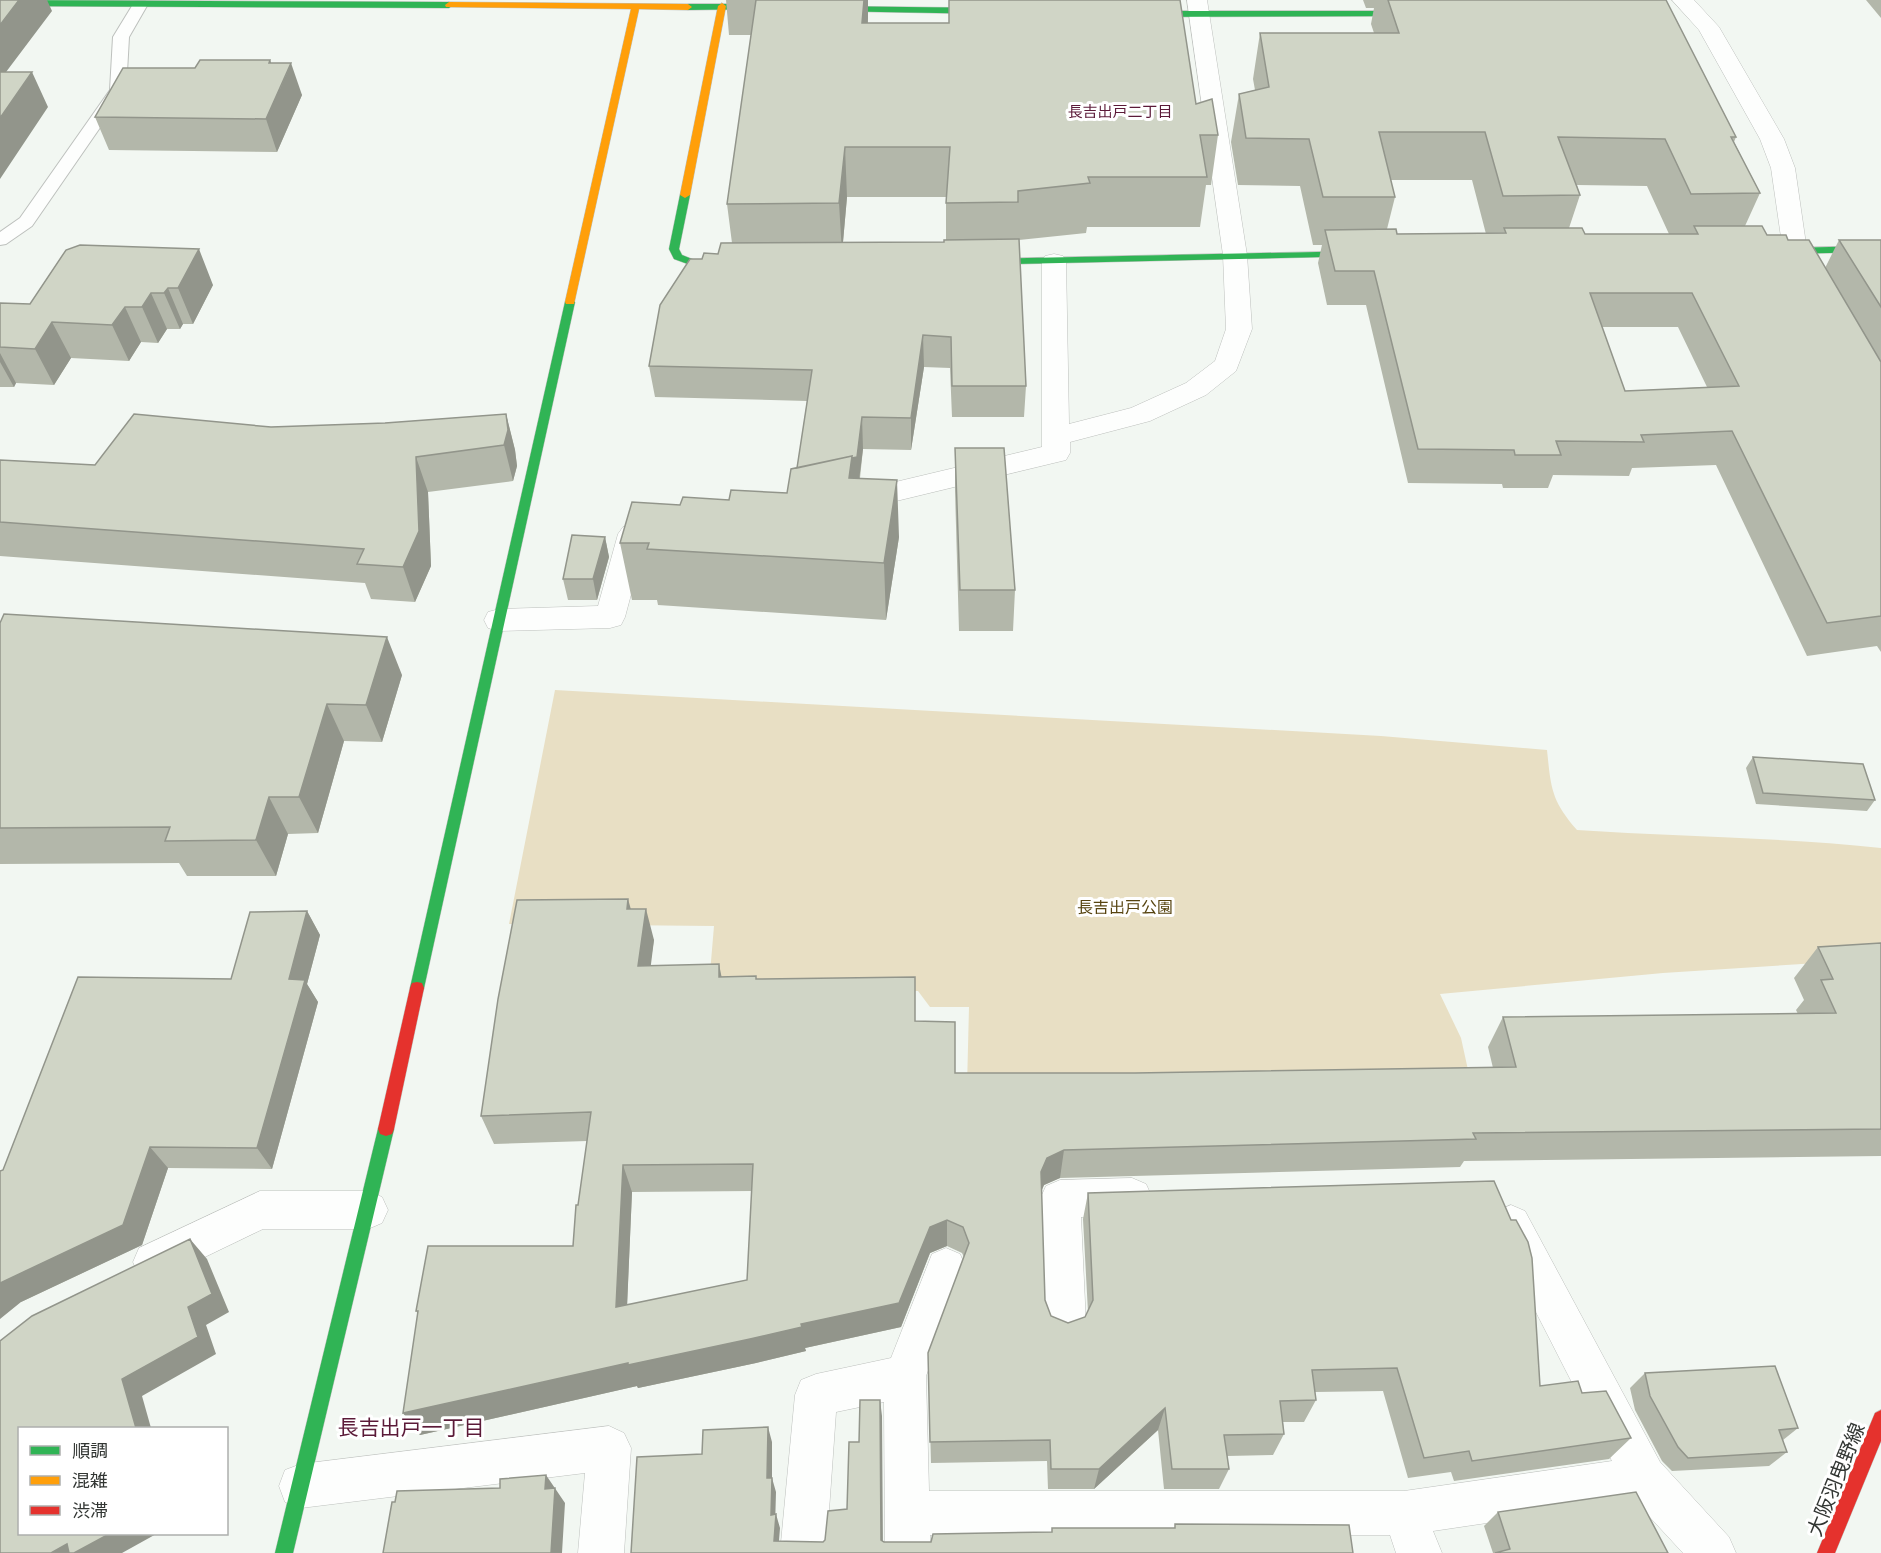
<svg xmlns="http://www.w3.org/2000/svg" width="1881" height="1553" viewBox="0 0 1881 1553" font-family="Commissioner,'Noto Sans JP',sans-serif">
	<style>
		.green { fill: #e8dfc4 }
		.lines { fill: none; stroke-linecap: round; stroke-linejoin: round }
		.lane-casing { stroke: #bdc0bd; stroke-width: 2 }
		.street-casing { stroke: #bdc0bd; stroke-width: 1 }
		.fast-casing { stroke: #bdc0bd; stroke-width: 1 }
		.slow-casing { stroke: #bdc0bd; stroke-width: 1 }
		.jam-casing { stroke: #bdc0bd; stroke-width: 1 }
		.lane { fill: #fdfefd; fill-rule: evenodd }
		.street { fill: #fdfefd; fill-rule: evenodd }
		.fast { fill: #30b455; fill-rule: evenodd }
		.slow { fill: #ff9f0a; fill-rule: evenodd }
		.jam { fill: #e5322d; fill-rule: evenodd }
		.wall { fill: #b3b7aa; fill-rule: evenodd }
		.shaded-wall { fill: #92958b }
		.building { fill: #d0d5c6; stroke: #92958b; stroke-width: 1.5; fill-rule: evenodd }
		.labels { text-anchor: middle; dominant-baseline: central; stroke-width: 6; stroke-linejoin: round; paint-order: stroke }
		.far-neighbourhood-label { font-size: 15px; fill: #5b1a38; stroke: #fff }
		.park-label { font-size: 16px; fill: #574410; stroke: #fff }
		.near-street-label { font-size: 20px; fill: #323633; stroke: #fff }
		.near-neighbourhood-label { font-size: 21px; fill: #5b1a38; stroke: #fff }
	</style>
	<rect width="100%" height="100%" fill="#f2f7f2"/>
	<path class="green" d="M555,690L1381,736L1547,750C1551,788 1551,800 1577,830C1678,837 1780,837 1881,848V959L1663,973L1440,994L1461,1038L1470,1079L967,1087L969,1007H930L918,991L709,985L714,926L509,924Z"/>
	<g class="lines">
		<g class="lane-casing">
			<path id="lane" d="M135,1H145L148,4L129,37L126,90L32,226L6,244L0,245V232L20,218L110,90L113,37Z"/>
		</g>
		<g class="street-casing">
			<path id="street" d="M1187,0H1207L1247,255L1252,329L1236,371L1206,395L1150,421L1070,442V453L1066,460L855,511L845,508L841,501L845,494L1042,447V261L1045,256L1054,254L1063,256L1066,261L1069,424L1131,408L1186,383L1215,361L1226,329L1223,255Z
				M1672,0H1694L1719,27L1784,139L1795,168L1807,251L1826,281L1822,286L1813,289L1804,286L1783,251L1771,168L1760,139L1699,30Z
				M647,522L657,525L662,532L657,539L645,542L625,617L621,625L610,628L499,631L488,628L484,620L488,612L499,609L598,606L618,534L623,527Z
				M1132,1178L1146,1184L1152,1197L1146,1210L1132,1216L1081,1217L1086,1324L1080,1339L1065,1345L1050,1339L1044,1324L1040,1199L1046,1186L1060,1180Z
				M260,1191H368L382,1197L388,1210L382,1223L368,1229H263L153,1282L139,1276L133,1262L139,1248Z
				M1511,1205L1525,1211L1660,1462L1729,1537L1736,1553H1683L1635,1501L1433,1531L1442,1553H1396L1390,1535H930L931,1553H885L884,1402L836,1412L826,1553H780L795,1395L801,1380L816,1374L891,1358L932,1254L946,1248L960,1254L966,1268L926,1376L929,1491H1404L1612,1461L1491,1224L1497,1211Z
				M609,1426L624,1433L631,1448L624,1553H578L585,1473L301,1508L285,1502L279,1486L285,1470L301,1464Z"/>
		</g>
		<g class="fast-casing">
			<path id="fast" d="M0,0L449,2L453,5L449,8L0,6Z
				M770,4L774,7L773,9L688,10L684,7L688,4Z
				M822,6L992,8L996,11L992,14L825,11L821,8Z
				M1418,11L1422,14L1421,16L1137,17L1133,14L1137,11Z
				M685,192L690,195L679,249L682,255L697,261H733L737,262V266L696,267L674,259L669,249L680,195Z
				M1881,246V252L1772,254L1767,251L1772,248Z
				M1363,251L1368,254L1367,256L974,265L969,262L974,259Z
				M570,299L575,302L424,988L422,993L417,994L412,993L410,988L565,302Z
				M386,1122L392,1124L394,1129L293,1553H275L378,1129L380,1124Z"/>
		</g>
		<g class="slow-casing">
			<path id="slow" d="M449,2L688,4L692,7L688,10L639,9L574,304H566L565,302L631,9L446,7L445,5Z
				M722,3L726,6L690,195L685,198L680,195L718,6Z"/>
		</g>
		<g class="jam-casing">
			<path id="jam" d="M417,982L422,983L424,988L394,1129L392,1134L386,1136L380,1134L378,1129L410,988L412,983Z
				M1881,1410V1441L1835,1553H1817L1875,1413Z"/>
		</g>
		<use href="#lane" class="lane"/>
		<use href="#street" class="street"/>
		<use href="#fast" class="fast"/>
		<use href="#slow" class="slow"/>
		<use href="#jam" class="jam"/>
	</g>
	<path class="wall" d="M726,0H870H868V23L1196,104L1218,135L1211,185H1206L1200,227H1087L1086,233L1019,240L1026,386L1024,417H952L950,368L924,367L911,450L863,449L860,478L899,537L886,620L658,605L657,600H632L620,543L680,505L787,493L797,468L807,401L655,397L649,366L702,259L718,254L732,243L727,204L751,35H729ZM847,197H946V240L944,242H843Z
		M1363,0H1666L1736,137L1734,142L1760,193L1745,226L1767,235L1788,240L1825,268L1839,240H1881V652L1877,646L1807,656L1716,465L1632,468L1629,476L1553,475L1548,488H1503L1502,484L1408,483L1366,305H1327L1318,263L1322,245H1313L1300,186L1238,185L1231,142L1239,94L1255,90L1253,79L1260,33H1374L1371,24L1374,8H1366ZM1390,180H1472L1486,234H1397L1387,229L1395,197ZM1577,185L1647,186L1669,234H1585L1569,228L1580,195ZM1602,327H1678L1707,387L1625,391Z
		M1866,0H1881V18Z
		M270,60L271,63L302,95L277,152L109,150L95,117L195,68Z
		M66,250L213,285L193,324H183L180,329H167L158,343L141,342L129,361L71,358L54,385L16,383L14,387H0V303L30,304Z
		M506,414L515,450L517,466L513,481L428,492L431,566L415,602L371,599L365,583L0,556V460L95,465L271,427L385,423Z
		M955,448L1015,590L1013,631H959L955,491Z
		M605,537L609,557L597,600H568L563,579Z
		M0,623L402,675L382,742L344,741L318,833L288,834L276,876H187L179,863L0,864Z
		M1753,757L1875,800L1867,811L1756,804L1746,768Z
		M631,909L654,940L650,965L722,977L756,976V979L915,1021L955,1073H1135L1493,1068L1488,1047L1503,1017L1798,1014L1796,1010L1804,1000L1794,978L1818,947L1881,943V1156L1464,1161L1460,1167L1060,1178L1044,1185L1041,1191L1045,1300L1051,1316L1068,1323L1085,1317L1088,1312L1083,1219L1088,1193L1540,1386L1582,1393L1631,1438L1609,1459L1454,1481L1451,1472L1408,1478L1383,1391L1315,1392L1316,1400L1304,1422H1283L1284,1434L1273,1455L1227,1456L1229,1469L1219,1489H1164L1158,1430L1094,1489H1048L1047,1461L931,1463L928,1353L964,1257L962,1253L947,1246L930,1253L901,1327L805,1348L806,1351L756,1363L638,1388L637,1386L420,1435L403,1413L418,1314L416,1311L573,1246L587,1141L494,1144L481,1116ZM752,1191L747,1280L627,1305L632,1192Z
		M307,911L320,935L307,984L318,1002L272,1169L168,1168L142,1245L21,1302L3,1170L231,979Z
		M1645,1373L1798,1428L1783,1440L1787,1452L1769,1466L1672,1471L1662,1461L1635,1410L1630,1388Z
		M1498,1512L1668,1553H1493L1484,1526Z"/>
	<path class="shaded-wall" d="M19,0H47L52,11L0,80V25Z
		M864,0H868V18L864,72L862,23Z
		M270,60L280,89L291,63L302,95L277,152L266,119L269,63Z
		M32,72L48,107L0,179V118Z
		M845,147L847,197L842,253L839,203Z
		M199,249L213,285L193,324L178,288Z
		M168,288L183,324L180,329L164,293Z
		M151,293L167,329L158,343L142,307Z
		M125,307L141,342L129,361L112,325Z
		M52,322L71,358L54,385L35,349Z
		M923,335L924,367L911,450V418Z
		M0,353L16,383L14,387L0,362Z
		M506,414L515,450L517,466L513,481L504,445Z
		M862,417L863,449L858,488L800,502Z
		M416,457L428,492L431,566L415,602L403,567Z
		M897,480L899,537L886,620L884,563Z
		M605,537L609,557L597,600L593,579Z
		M387,637L402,675L382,742L366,705Z
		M327,704L344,741L318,833L299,797Z
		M269,797L288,834L276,876L256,840Z
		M628,899L637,931L627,909Z
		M646,909L654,940L647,996L638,966Z
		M307,911L320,935L307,984L318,1002L272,1169L257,1148L289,979Z
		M719,964L725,994L719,977Z
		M150,1147L168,1168L142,1245L21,1302L0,1319V1283Z
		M1064,1150L1060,1178L1044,1185L1038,1199L1041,1172L1047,1158Z
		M623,1165L632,1192L626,1331L616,1307Z
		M947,1220V1246L930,1253L901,1327L805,1348L806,1351L756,1363L638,1388L637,1386L420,1435L403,1413L801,1324L930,1227Z
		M190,1239L207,1259L229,1312L206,1325L216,1354L142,1396L151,1428H136L122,1379L188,1307Z
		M880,1400L882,1416L883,1553L881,1540Z
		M1165,1408L1158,1430L1094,1489L1099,1469Z
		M768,1427L772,1442V1478L776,1492L775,1528L771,1515L767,1478Z
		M546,1475L565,1503L562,1553H551L545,1489Z
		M776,1514L780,1528L778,1553L774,1541Z
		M111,1533H158L122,1553H51L67,1544Z"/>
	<path class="building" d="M0,0H19L0,25Z
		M756,0H864L862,23H949V0H1180L1196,104L1212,99L1218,135H1200L1207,177H1088L1090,183L1018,191V202L946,203L950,147H845L839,203L727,204Z
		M1388,0H1666L1736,137H1731L1760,193L1691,194L1665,139L1558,137L1580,195L1503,196L1485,132H1379L1395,197H1323L1309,139L1246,138L1239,94L1269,87L1260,33H1399Z
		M200,60H270L269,63H291L266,119L95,117L123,68H195Z
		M0,72H32L0,118Z
		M1694,226H1762L1767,235H1786L1788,240H1809L1881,362V616L1827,623L1732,431L1641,435L1644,442L1556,441L1561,455H1515L1514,450L1418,449L1374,271H1335L1325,230L1396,229L1397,234L1506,233L1504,228H1582L1585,234H1698ZM1590,293H1692L1739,386L1625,391Z
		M1019,239L1026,386H952L951,337L923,335L911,418L862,417L857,457L852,458V456L797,468L812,370L649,366L660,305L690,259H702L704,253L718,254L721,243L944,242V240Z
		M1839,240H1881V307Z
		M80,245L199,249L178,288H168L164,293H151L142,307H125L112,325L52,322L35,349L0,347V303L30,304L66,250Z
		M134,414L271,427L385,423L506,414L508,430L504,445L416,457L419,531L403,567L357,564L364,549L0,522V460L95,465Z
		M955,448H1004L1015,590H960Z
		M852,456L849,478L897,480L884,563L647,549L649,543H620L632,502L680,505L683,497L729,500L731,490L787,493L791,469Z
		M572,535L605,537L593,579H563Z
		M4,614L387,637L366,705L327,704L299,797H269L256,840L165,841L170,827L0,828V623Z
		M1753,757L1863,764L1875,800L1763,793Z
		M628,899L627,909H646L638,966L719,964V977L756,976V979L915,977V1021L955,1022V1073H1135L1516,1067L1503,1017L1836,1013L1821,980L1833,979L1818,947L1881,943V1129L1473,1133L1476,1139L1064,1150L1047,1158L1041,1172L1045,1300L1051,1316L1068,1323L1085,1317L1093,1300L1088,1193L1494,1181L1511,1220H1516L1528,1242L1532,1258L1540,1386L1578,1381L1582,1393L1606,1391L1631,1438L1472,1461L1469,1451L1424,1458L1397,1368L1312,1370L1316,1400L1280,1401L1284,1434L1224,1435L1229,1469H1172L1165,1408L1099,1469H1051L1050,1440L930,1442L928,1353L969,1243L963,1227L947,1220L930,1227L899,1303L801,1324L802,1327L750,1339L628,1365V1363L403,1413L418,1311H416L428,1246H573L576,1205H578L591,1112L481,1116L498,999L517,900ZM753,1164L747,1280L616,1307L623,1165Z
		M307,911L289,979L305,980L257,1148L150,1147L123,1225L0,1283V1171L3,1170L78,977L231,979L250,912Z
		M190,1239L212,1294L188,1307L198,1337L122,1379L136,1428H20V1533H111L74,1553H69L67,1544L51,1553H0V1341L32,1316Z
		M1775,1366L1798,1428L1779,1430L1787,1452L1688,1458L1678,1447L1650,1396L1645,1373Z
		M860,1400H880L881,1540L884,1542H931L933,1534L1052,1532V1528H1175V1524L1349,1525L1353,1553H631L637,1457L702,1454L703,1430L768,1427L767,1478H772L771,1515L776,1514L774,1541L823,1542L825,1540L828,1511L847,1509L849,1442H859Z
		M546,1475L545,1489L555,1488L551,1553H383L392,1502H395L397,1491L500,1488V1479Z
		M1636,1492L1668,1553H1495L1510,1549L1498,1512Z"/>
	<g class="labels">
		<g class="far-neighbourhood-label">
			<text x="1120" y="111">長吉出戸二丁目</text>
		</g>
		<g class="park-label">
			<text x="1125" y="906">長吉出戸公園</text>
		</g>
		<g class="near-street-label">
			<text transform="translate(1835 1479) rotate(-68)">大阪羽曳野線</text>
		</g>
		<g class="near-neighbourhood-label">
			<text x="411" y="1426">長吉出戸一丁目</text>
		</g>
	</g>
	<rect x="18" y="1427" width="210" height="108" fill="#ffffff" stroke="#adafad" stroke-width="1.5"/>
	<rect x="30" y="1446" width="30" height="9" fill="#30b455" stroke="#adafad" stroke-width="1.5"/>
	<text x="72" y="1457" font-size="18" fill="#323633">順調</text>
	<rect x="30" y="1476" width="30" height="9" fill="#ff9f0a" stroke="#adafad" stroke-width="1.5"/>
	<text x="72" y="1487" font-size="18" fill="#323633">混雑</text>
	<rect x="30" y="1506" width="30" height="9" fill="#e5322d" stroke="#adafad" stroke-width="1.5"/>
	<text x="72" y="1517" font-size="18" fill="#323633">渋滞</text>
</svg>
